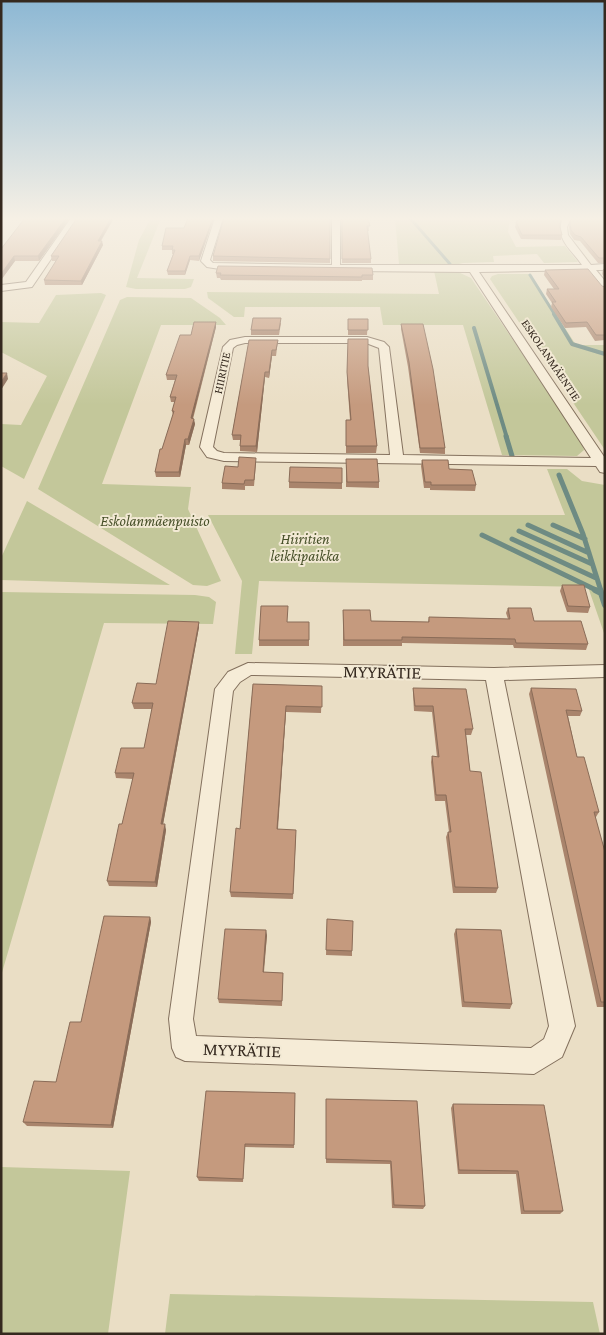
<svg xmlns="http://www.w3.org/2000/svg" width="606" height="1335" viewBox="0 0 606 1335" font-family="'Crimson Pro',serif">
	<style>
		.green { fill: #c3c79a }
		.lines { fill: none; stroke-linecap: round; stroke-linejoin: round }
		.stream-far3 { stroke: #6e8b83; stroke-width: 3 }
		.stream-far2 { stroke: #6e8b83; stroke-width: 4 }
		.stream-far1 { stroke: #6e8b83; stroke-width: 5 }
		.stream { stroke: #6e8b83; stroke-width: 6 }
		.street-casing { stroke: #83705d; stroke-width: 2 }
		.street { fill: #f6ecd7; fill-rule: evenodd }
		.wall { fill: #a9846c }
		.shaded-wall { fill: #8a6c58 }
		.building { fill: #c59a7e; stroke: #8a6c58 }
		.labels { text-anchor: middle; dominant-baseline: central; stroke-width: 4; stroke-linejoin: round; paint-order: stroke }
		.far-street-label { font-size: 12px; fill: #35291f; stroke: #f2e9d4 }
		.park-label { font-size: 15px; font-style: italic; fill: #464f28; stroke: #f2e9d4 }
		.near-street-label { font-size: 18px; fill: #35291f; stroke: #f2e9d4 }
	</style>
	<rect width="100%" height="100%" fill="#eadec5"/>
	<path class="green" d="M151,218H161L137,278L194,279L191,287L185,289H136L126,287L139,240Z
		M395,218H510L508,232L516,247L565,246L578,262L544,263L537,254L493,256L494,262L463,263L455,265L399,264Z
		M434,271L458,272L471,278L581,440L584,450L577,456L502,455L463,325H383L380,307H245L244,317H234L208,298L207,292L439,294Z
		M498,274H530L576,345H605V450L490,279L492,276Z
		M101,293L106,295L24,479L1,466V424L21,425L47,376L1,352V322L39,323L56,295Z
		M127,297L191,298L220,318L226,325H161L102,484L191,487L188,509L221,581L207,586L193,585L38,489L120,300Z
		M547,469H567L582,481L605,485V636L588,587L259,581L252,654H235L242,581L208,515H565Z
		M27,501L170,585L1,580V558Z
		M1,592L195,595L209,597L216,602L213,624L104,623L1,976Z
		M1,1167L130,1171L108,1334H1Z
		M170,1294L593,1302L600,1334H165Z"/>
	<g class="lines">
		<path class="stream-far3" d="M410,218L450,264
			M530,275L555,315"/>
		<path class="stream-far2" d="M554,314L572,344L605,354
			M474,328L507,438"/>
		<path class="stream-far1" d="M506,436L512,456
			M559,475L583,534L601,591
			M528,525L589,553
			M553,525L585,539
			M519,531L592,564
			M482,535L598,591
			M512,539L596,578"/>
		<path class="stream" d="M595,590L601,593
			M600,590L605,605"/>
		<g class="street-casing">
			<path id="street" d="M71,218H79L32,287L1,291V285L26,282Z
				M215,218H223L210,260L213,263L332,265V218H340V265H582C571,249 554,238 563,218H571L567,227L568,235L591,265L605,264V270H596L605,281V291L602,290L586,270L479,272L605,458V473L600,472L596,466L224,461L207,457L200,447L223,347L230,340L245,337H367L384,342L389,347L403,455L591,458L470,272L226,270L207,267L201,261ZM245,343H366L379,348L390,455L224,453L217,451L213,447L233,348L237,345Z
				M248,663L494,668L605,665V677L504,680L575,1026L562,1057L534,1074L185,1061L176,1057L172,1048L169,1019L215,689L228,672ZM251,675L486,680L549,1026L544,1039L531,1048L196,1036L193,1019L233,691L240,682Z"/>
		</g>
		<use href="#street" class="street"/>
	</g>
	<path class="wall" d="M70,218L39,261H15L1,280V249Z
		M114,218L101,241L103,245L82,285H45L44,280L56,261H52L51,256Z
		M214,218L199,261L190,260L185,275H168L167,271L173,254H172V250H162V246L184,228Z
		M224,218H332H330V263L213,261V256Z
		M341,218H368L369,231H367L371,259V263H342Z
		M571,218H605V263H598L580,241L574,240L570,234L569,227Z
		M516,222L560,227L562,235L561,240L521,239L515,227Z
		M603,269H605V278L602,274Z
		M545,270L605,287V340L595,341L586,327L565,328L551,307L552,303L546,294L547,289H554L544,275Z
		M216,273L373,275V280H362V281L221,280L220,278H217Z
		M348,319H368L367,335H348Z
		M216,322V327L193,419L195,424L189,445H186L180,477H156L155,472L173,415L172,411L175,402H171L170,397L175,380H167L166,375L191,335Z
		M281,323L279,335H251V330Z
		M401,324L445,448V454L420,453L408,367L401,329Z
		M348,339L368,366L377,446L376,453H346V420H350L347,379Z
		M249,340H278L276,356H272L269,378L265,377L257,452L240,451V440H233L232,435Z
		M422,460L449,469L476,485L475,491L430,490V488H424L421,466Z
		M256,463L254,486H245V490L222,489V483L238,467Z
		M346,465L379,482V488L346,487Z
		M342,468V489L289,488V482Z
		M562,585L590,607L588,613L567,612L560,591Z
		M508,608L534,621L588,644L586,650L514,648L513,645L402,643V646H343V610L371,621L428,622L429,617L508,619L506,613Z
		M199,622V627L163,824L166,830L157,887L109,886L107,881L122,824L133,779L116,778L115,773L144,748L152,709H134L132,703L156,684Z
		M288,622H309V646H259V640Z
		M253,684L322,686L321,713L286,712L278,829L296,835L293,899L231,897L230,892L240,829Z
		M413,688L473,729L471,735H466L470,771L498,888L496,893H453L446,837L448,832H449L445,801H435L431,762L432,756L437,757L432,712L414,711L413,694Z
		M531,688L582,711L580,716H568L577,757L599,812L596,817H595L605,852V1007H597L529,694Z
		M150,917L151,922L113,1128L27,1126L23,1122L56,1082L81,1022Z
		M327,919L352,951V956L326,955Z
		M456,929L512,1004L510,1009L462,1007L454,934Z
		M267,935L264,972L283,973L282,1006L219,1003L218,999Z
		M295,1093L294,1148L245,1147L243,1182L199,1181L197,1177Z
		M417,1101L425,1206L423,1209L392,1208L390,1164L326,1163V1103Z
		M453,1104L563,1211L560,1214H521L516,1174H458L451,1108Z"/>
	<path class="shaded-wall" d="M66,218H70L39,261L38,256Z
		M111,218H114L98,245V241Z
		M213,218H214L199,261V256Z
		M102,241L103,245L82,285L81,281Z
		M14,256L15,261L1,280V274Z
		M190,256V260L185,275V271Z
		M216,322V327L191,424V418Z
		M272,350V356L269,378V372Z
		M265,372V377L257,452L256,446Z
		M7,373L8,379L1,390V382Z
		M194,419L195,424L189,445L188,439Z
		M185,439L186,445L180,477L179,472Z
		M199,622V627L162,830L161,824Z
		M286,706V712L277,835V829Z
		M165,824L166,830L157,887L155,882Z
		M150,917L151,922L113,1128L111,1125Z
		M266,930L267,935L263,977V972Z"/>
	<path class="building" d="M25,218H66L38,256H14L1,274V249Z
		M77,218H111L98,241H102L81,281L44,280L59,256H51Z
		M188,218H213L199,256H190L185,271H167L175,250H172L173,246H162L166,228H184Z
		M224,218H330V259L213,256Z
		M342,218H368L370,226H367L371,259H342Z
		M521,218H561L560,227L562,235H522L516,222Z
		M571,218H605V258H599L581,237L575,235L571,230L570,223Z
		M218,266L372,268L373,275H362V277L220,275L221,273H216Z
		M588,269L602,286L605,287V335H596L587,322L566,323L552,302H556L547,289H559L545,270Z
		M253,318H281L279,330H251Z
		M348,319H368V330H348Z
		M194,322H216L191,418L194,419L188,439H185L179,472H155L160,449H162L174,411H172L176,397H170L177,375H166L180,335H191Z
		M401,324H423L433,369L445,448H420L409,362Z
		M348,339H368V366L377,446H346V420H351L347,372Z
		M249,340H278L276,350H272L269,372H265L256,446H240L241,435H232Z
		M1,373H7L1,382Z
		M239,457L256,458L254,480H245L244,484L222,483L225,466L238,467Z
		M346,459H377L379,482H347Z
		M422,460H448L449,469L472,470L476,485H431V482H425Z
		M290,467L342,468V483L289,482Z
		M562,585H584L590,607L568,606Z
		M261,606H288L287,622H309V640H259Z
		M508,608H531L534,621H581L588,644L516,643L515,639L402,637V640H344L343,610H370L371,621L429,622V617L510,619Z
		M168,621L199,622L161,824H165L155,882L107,881L119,824H122L134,773H115L121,748H144L153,703H132L137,683L156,684Z
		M253,684L322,686V707L286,706L277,829L296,830L293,894L230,892L236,828L240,829Z
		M413,688L466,689L473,729H465L470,771L481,772L498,888L455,887L448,832H451L446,795H436L432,756L439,757L433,706H415Z
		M531,688L576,689L582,711L566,710L577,757H584L599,812H594L605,852V1002H601Z
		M104,916L150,917L111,1125L23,1122L34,1081L56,1082L70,1022H81Z
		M327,919L353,921L352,951L326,950Z
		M225,929L266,930L263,972L283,973L282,1001L218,999Z
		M456,929L501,930L512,1004L464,1002Z
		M206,1091L295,1093L294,1145L245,1144L243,1179L197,1177Z
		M326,1099L417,1101L425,1206L394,1205L391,1161L326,1159Z
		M453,1104L544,1105L563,1211H524L518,1171L459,1170Z"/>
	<linearGradient id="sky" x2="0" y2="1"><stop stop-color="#8db8d4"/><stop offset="0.54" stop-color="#f6f0e5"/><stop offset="1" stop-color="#f6f0e5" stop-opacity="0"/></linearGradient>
	<rect width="606" height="405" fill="url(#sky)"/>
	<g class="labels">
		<g class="far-street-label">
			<text transform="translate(551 360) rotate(56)">ESKOLANMÄENTIE</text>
			<text transform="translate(222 373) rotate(-78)">HIIRITIE</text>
		</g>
		<g class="park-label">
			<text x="155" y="521">Eskolanmäenpuisto</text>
			<text x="305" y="539">Hiiritien<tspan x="305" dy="17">leikkipaikka</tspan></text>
		</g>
		<g class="near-street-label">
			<text transform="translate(382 672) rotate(1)">MYYRÄTIE</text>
			<text transform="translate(242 1050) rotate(2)">MYYRÄTIE</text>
		</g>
	</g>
	<rect width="606" height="1335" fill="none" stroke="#35291f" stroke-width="5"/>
</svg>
